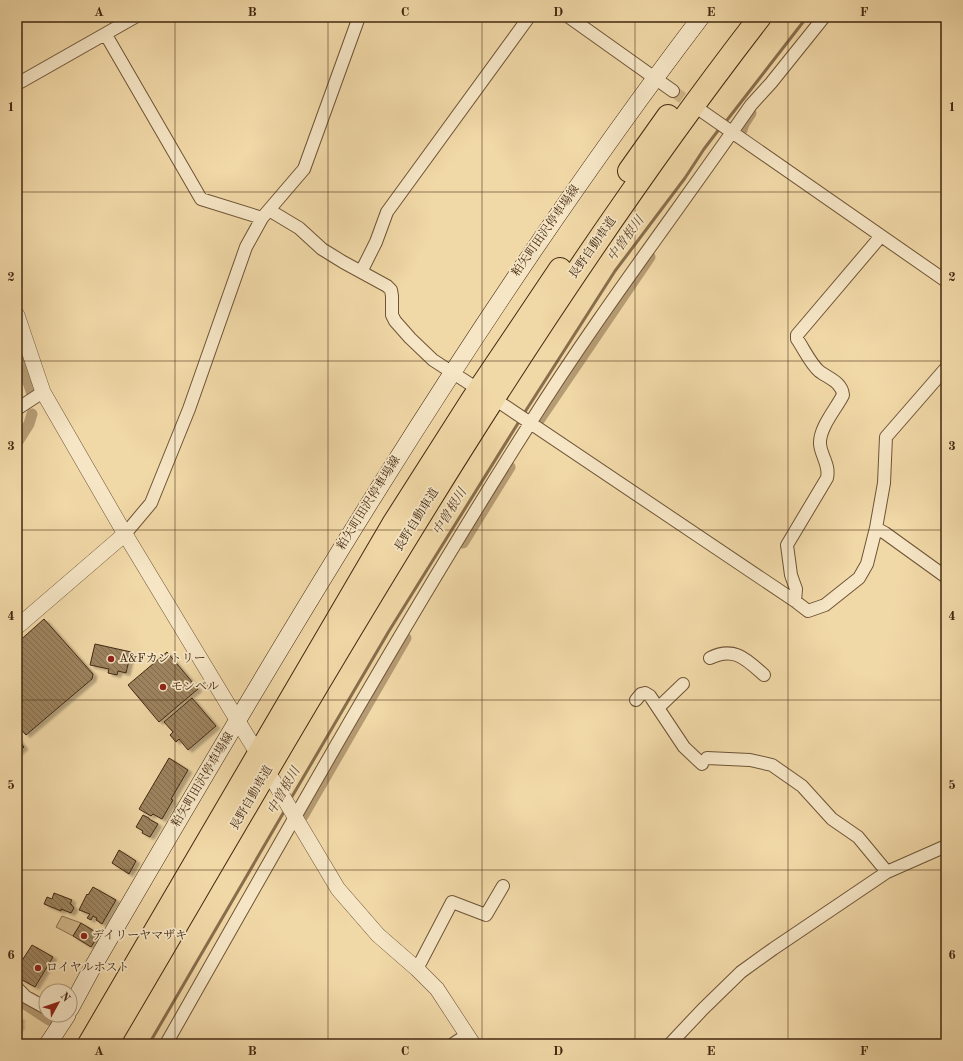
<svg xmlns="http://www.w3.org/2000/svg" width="963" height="1061" viewBox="0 0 963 1061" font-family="'Old Standard TT','Noto Serif JP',serif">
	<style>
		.grass { fill: #d3ba8e; stroke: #8a7150 }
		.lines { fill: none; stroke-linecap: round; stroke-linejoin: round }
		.stream { stroke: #886e4c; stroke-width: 3 }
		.canal { stroke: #b69c74; stroke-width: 11 }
		.building { fill: url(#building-back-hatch); stroke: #422811; filter: url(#shadow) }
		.minor-tunnel { stroke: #ceb589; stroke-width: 12; stroke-dasharray: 12 6; stroke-linecap: butt }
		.minor-casing { stroke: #6e5436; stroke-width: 14 }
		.tertiary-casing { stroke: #6e5436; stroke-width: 16 }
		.secondary-casing { stroke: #422811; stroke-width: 18 }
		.motorway-casing { stroke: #422811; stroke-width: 24 }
		.minor { stroke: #f6e6c6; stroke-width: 12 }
		.tertiary { stroke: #f6e6c6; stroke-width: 15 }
		.secondary { stroke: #f6e6c6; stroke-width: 17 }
		.motorway { stroke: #f1d8a7; stroke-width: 22 }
		.grid { fill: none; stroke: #422811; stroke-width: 1; stroke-opacity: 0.55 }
		.poi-dot { fill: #8f2418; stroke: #f6e6c6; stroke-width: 1.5 }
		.labels { text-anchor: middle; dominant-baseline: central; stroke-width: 3.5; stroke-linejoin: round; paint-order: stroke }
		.street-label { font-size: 12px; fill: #422811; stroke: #f6e6c6 }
		.poi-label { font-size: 12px; fill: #422811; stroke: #f6e6c6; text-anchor: start }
		.water-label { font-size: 13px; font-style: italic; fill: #654b2f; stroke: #f6e6c6 }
		.neatline { fill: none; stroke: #422811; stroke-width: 1.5 }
		.grid-label { font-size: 13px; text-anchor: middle; font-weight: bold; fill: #422811 }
	</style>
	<defs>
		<pattern id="building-back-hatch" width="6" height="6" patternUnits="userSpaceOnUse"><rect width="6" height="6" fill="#9d845f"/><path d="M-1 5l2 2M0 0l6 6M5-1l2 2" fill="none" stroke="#826c4d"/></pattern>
		<filter id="shadow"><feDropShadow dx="4" dy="2.5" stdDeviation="1" flood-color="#0004"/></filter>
	</defs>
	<rect width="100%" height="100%" fill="#f1d8a7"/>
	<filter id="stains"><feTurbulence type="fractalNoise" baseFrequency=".005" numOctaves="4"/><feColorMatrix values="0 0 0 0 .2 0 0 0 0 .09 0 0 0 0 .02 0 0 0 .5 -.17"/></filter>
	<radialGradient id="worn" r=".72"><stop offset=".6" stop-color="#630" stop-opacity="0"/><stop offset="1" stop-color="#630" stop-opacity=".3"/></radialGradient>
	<path class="grass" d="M62,916L81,923L73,936L56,927Z"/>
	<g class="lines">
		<path class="stream" d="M724,124L807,17
			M523,415L615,271L685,178L704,149L720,128
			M290,800L389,631L520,420
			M149,1044L285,810"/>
		<path class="canal" d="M742,130L744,124L751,113
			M17,349L32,394
			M538,422L650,257
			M17,443L29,424L32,414
			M463,543L510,467
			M303,816L406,638
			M17,999L49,1020"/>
	</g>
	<path class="building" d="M44,619L93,674L92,679L26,735L17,725V643Z
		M95,644L131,652L126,673L118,671L117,675L108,673L109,669L90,665Z
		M167,652L198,689L159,722L128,685Z
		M192,698L216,726L188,750L179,739L176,742L170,735L173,732L164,722Z
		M17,738L24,747L17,753Z
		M169,758L188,770L171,799L173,800L162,819L153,814L151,816L139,809Z
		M143,815L149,818V819L158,824L150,837L142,833L143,831L136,827Z
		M119,850L136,861L129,874L112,863Z
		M93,887L116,900L102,924L96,920L97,918L93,916L91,920L87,918L90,914L79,910L87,894L88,895Z
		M54,893L72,900L70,904H71L74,908L71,913L61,909V911L44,904L47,897L52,899Z
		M81,923L99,934L91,947L73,936Z
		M32,945L53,957L35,987L17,977V970L19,966L17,965V960L19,957L23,959Z
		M17,1016L21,1019L18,1023L21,1024L17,1030Z"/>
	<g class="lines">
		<path class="minor-tunnel" d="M673,91L698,109"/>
		<g class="minor-casing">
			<path id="minor" d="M569,17L673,91
				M106,35L201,199L262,218
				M17,84L135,17
				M703,112L946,281
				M269,210L299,228L322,249L343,262L387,286L391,290L392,296V315L395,321L410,338L433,360L470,384
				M361,272L376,242L387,212L529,17
				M502,404L795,601L808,611L825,605L859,578L867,564L876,528L884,483L886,437L946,368
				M17,409L43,392
				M876,528L885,533L946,577
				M125,534L151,503L189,409L246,247L262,218L304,169L359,17
				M795,601L796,589L791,575L787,545L827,478C830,465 821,456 820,444C819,428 836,409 843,395C842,382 828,378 819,371C810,363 804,349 797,339V335L881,236
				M710,658C734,646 746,659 764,675
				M636,700L641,694L645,693L650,696L684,747L702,764
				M658,708L683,684
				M707,758L750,760L772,765L802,786L832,819L858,837L887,872
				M417,969L452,902L486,915L503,886
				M17,988L26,997L46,1008
				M166,1044C284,836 401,627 529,425C598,315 677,212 751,105L771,83L824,17
				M453,1044L467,1035
				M670,1044L703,1009L741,972L773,949L887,872L946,846"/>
		</g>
		<g class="tertiary-casing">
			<path id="tertiary" d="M17,315L43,392L125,534L253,746
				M17,627L125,534
				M273,780L338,889L378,935L417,969L437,989L473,1044"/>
		</g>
		<g class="secondary-casing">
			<path id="secondary" d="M70,1009L91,970C281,644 472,318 701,17
				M48,1044L67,1015"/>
		</g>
		<g class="motorway-casing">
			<path id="motorway" d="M629,171L668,116
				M89,1044L393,524L472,400L560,269
				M107,1044C313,694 511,339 760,17"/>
		</g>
		<use href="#minor" class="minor"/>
		<use href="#tertiary" class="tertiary"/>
		<use href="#secondary" class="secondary"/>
		<use href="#motorway" class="motorway"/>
	</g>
	<path class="grid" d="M175,17V1044M328,17V1044M482,17V1044M635,17V1044M788,17V1044M17,192H946M17,361H946M17,530H946M17,700H946M17,870H946"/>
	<g class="poi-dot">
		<circle cx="111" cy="659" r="4"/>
		<circle cx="163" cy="687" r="4"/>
		<circle cx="84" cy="936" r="4"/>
		<circle cx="38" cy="968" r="4"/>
	</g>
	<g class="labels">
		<g class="street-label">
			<text transform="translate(546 231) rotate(-55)">粕矢町田沢停車場線</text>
			<text transform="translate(593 248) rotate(-55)">長野自動車道</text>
			<text transform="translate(369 503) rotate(-58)">粕矢町田沢停車場線</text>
			<text transform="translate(417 520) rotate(-58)">長野自動車道</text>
			<text transform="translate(203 780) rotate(-59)">粕矢町田沢停車場線</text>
			<text transform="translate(252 798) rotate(-60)">長野自動車道</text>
		</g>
		<g class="poi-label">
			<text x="119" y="659">A&amp;Fカントリー</text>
			<text x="171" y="687">モンベル</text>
			<text x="92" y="936">デイリーヤマザキ</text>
			<text x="46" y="968">ロイヤルホスト</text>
		</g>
		<g class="water-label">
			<text transform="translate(626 239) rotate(-54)">中曽根川</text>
			<text transform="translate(450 512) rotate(-58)">中曽根川</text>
			<text transform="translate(284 791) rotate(-60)">中曽根川</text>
		</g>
	</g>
	<rect width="963" height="1061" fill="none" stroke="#f1d8a7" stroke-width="44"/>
	<g transform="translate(58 1003) rotate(50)"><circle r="19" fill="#f6e6c6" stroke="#ae9a7e"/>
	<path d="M0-3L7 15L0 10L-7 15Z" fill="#8f2418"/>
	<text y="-6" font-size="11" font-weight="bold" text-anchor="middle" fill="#422811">N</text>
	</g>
	<rect x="22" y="22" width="919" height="1017" class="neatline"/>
	<g class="grid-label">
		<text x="99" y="16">A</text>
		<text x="252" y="16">B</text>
		<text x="405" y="16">C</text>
		<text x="558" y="16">D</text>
		<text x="711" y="16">E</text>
		<text x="864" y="16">F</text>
		<text x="11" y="111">1</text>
		<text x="952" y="111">1</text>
		<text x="11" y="281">2</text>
		<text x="952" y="281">2</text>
		<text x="11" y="450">3</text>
		<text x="952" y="450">3</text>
		<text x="11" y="620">4</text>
		<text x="952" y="620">4</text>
		<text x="11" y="789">5</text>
		<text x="952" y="789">5</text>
		<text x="11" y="959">6</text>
		<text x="952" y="959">6</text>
		<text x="99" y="1055">A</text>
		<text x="252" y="1055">B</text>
		<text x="405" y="1055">C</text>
		<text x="558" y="1055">D</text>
		<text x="711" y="1055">E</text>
		<text x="864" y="1055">F</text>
	</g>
	<rect width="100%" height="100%" filter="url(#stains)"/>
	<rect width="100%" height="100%" fill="url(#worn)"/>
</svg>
